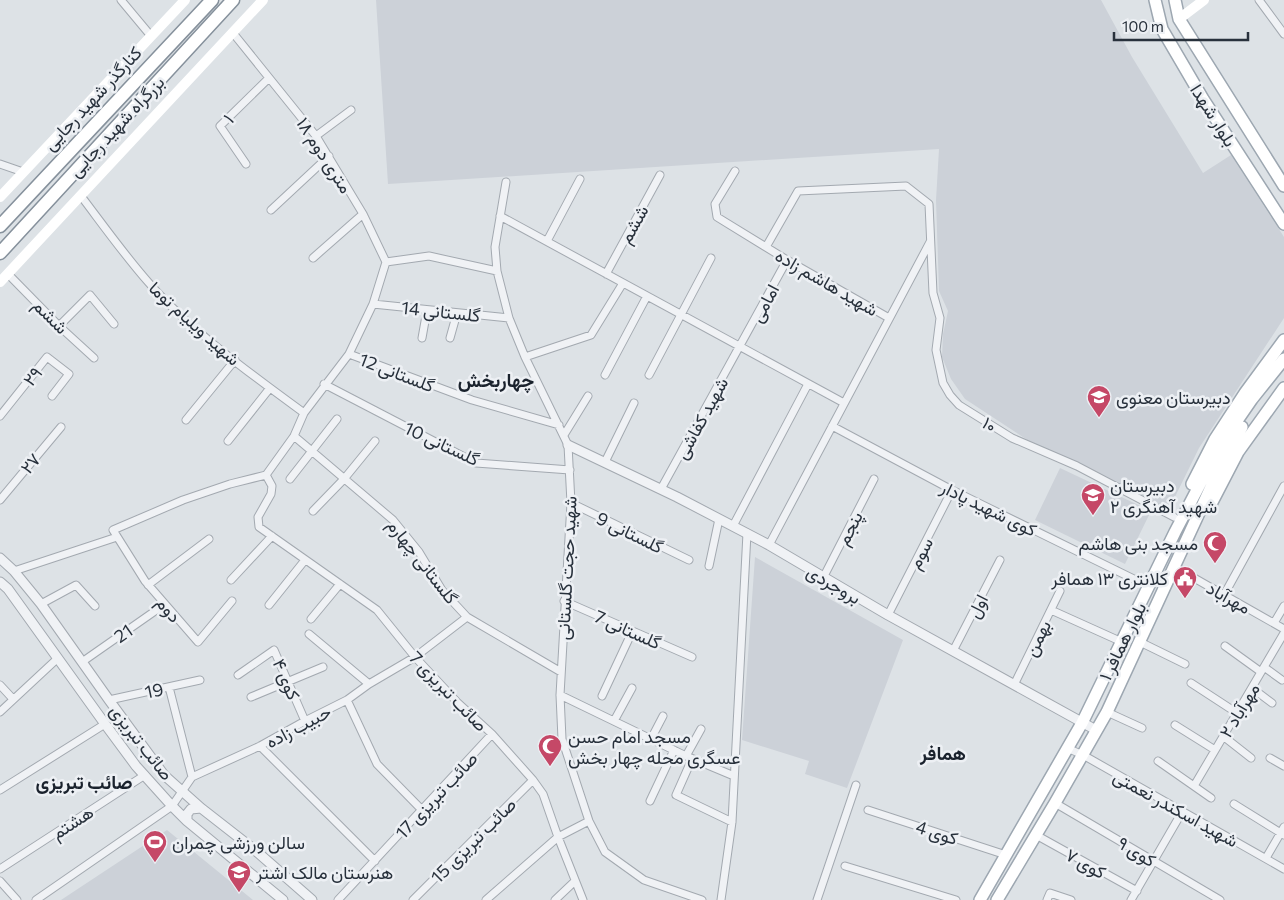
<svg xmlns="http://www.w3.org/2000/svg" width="1284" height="900" viewBox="0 0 1284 900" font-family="Commissioner,Vazirmatn,sans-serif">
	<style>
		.built { fill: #ccd1d8 }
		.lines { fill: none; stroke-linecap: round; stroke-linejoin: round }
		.minor-casing { stroke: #a3a9b0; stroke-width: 9 }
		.tertiary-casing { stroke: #a3a9b0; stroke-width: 11 }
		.primary-casing { stroke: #9da7b1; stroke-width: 14 }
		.trunk-casing { stroke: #86919c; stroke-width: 15 }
		.minor { stroke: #f0f2f5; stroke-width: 7 }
		.tertiary { stroke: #f0f2f5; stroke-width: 9 }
		.secondary { stroke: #fff; stroke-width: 10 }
		.primary { stroke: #fff; stroke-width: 11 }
		.trunk { stroke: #fff; stroke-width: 12 }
		.labels { text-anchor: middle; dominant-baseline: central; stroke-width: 5; stroke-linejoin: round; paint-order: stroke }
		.street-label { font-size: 18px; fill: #28313c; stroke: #edf0f4 }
		.poi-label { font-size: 18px; fill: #28313c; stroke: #edf0f4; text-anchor: start }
		.neighbourhood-label { font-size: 19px; font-weight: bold; fill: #1a222d; stroke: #edf0f4 }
	</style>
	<rect width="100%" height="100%" fill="#dde2e6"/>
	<path class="built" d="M376,0H1101L1132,57L1203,173L1231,155L1284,237V318L1199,448L1169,509L1032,443L965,399L951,379L942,357L943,334L948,311L939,291L936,200L939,149L388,184Z
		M1060,468L1151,511L1125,564L1035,520Z
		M755,557L903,640L847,788L805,774L809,761L742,740Z
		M167,830L253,900H61Z"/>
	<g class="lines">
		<g class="minor-casing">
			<path id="minor" d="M121,0L151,36
				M1259,0L1284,34
				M233,33L316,136L363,214L386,262
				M316,136L351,110
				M0,164L23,172
				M246,164L220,126L269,78
				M735,171L715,204L717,217L787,260L889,318
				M506,182L495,247L497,271L509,318L525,357L568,445L571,503L560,695L562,739L589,821L605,852L644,880L702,900
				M81,196C103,225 125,256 149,283C191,331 252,375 304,413
				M271,210L329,156
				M500,216L844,403
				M547,241L580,179
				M766,247L798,191L906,186L929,204L933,293L940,318L936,350L943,383L950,395L959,405L1012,438L1077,466L1174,517
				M313,258L363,214
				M386,262L429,256L497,271
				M8,274L59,326L94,358
				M606,274L660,175
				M373,304L509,318
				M59,326L90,295L114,324
				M422,338L427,310
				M450,338L457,313
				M349,354L472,400L559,425
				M525,357L591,335L623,283
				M605,375L647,296
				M649,375L711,258
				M324,384L476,463L570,470
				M0,416L47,357L69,374L52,396
				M186,420L235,360
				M832,426L952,490L1148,586
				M564,435L588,396
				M294,436L393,520L419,552L442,590L467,617L561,672
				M228,441L270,388
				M605,462L634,403
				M266,475L272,486L271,494L258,517L259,527L377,610L415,657L457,702L492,734L533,780L543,794L558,837L583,900
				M266,475L294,436L304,413L349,354L373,304L386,262
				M290,479L337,419
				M661,489L787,260
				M0,500L61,427
				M571,503L689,560
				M313,511L344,479L375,441
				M733,526L808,384
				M769,545L930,242
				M709,566L719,519
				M1173,566L1284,629
				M14,571L117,537
				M823,578L874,479
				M231,580L272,536
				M148,585L209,539
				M1224,595L1284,486
				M232,601L198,642L145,581L113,530L183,500L230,484L266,475
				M564,601L692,657
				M41,604L76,585L95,606
				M269,605L305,560
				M1051,610L1122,642
				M888,615L952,490
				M311,619L340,584
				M1274,623L1284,606
				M309,634L369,684
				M1140,642L1185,664
				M1225,646L1261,672
				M953,651L1000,560
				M82,662L165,604
				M1264,667L1282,680
				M238,675L274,650L305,721
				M1191,683L1237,713
				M0,685L13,699
				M1014,685L1060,591
				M169,687L192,777
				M1252,688L1272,703
				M560,695L686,756L734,776
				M602,696L632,632
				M251,697L323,667
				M109,700L200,680
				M347,700L377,764L422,810
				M0,712L58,658
				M1107,712L1142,728
				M614,721L632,688
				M1175,725L1215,750
				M1223,736L1251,758
				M651,739L663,716
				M260,746L375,861
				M1067,748L1083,755L1284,869
				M686,756L701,729
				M1270,758L1284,766
				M692,759L676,795L732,822
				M1158,761L1211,798
				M1194,786L1284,633
				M0,790L105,724
				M650,801L674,750
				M1055,803L1220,900
				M1234,804L1284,835
				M868,810L1006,855
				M1036,835L1137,891
				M1266,858L1284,827
				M845,866L956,900
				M0,869L145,775
				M0,881L17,900
				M36,900L172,806L192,777L260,746L305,721L347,700L369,684L415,657L467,617
				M338,900L492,734
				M413,900L533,780
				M486,900L558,837L589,821
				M555,900L575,881
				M721,900L732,822L747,533
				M817,900L856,785
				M1047,900L1050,893L1071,900
				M1131,900L1182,812"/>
		</g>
		<g class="tertiary-casing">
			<path id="tertiary" d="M568,445L677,497L769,545L888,615L1096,730
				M0,558L14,571L41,604L109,700L164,775L201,808L256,851L312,900
				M0,582L8,589L105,724L136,766L172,806L187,821L283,900
				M187,821V814L191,809L201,808"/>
		</g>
		<g class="primary-casing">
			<path id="primary" d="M1155,0L1162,29L1203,99L1284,224
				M1175,0L1179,19L1284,186
				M1192,484L1215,439L1245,393L1284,340
				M1210,506L1238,452L1284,388
				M980,900L1082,723L1175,532L1221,444L1252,399L1284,359
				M997,900L1055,803L1107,712L1229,448L1242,427"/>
		</g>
		<g class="trunk-casing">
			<path id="trunk" d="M0,226L212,0
				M0,253L233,0"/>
		</g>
		<use href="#minor" class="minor"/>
		<use href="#tertiary" class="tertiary"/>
		<path class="secondary" d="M1179,19L1204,0
			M0,197L185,0
			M0,282L263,0"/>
		<use href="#primary" class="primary"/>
		<use href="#trunk" class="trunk"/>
	</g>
	<defs>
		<g id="school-pin" transform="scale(1.25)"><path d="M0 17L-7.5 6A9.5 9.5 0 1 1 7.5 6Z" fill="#c54867" stroke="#edf0f4"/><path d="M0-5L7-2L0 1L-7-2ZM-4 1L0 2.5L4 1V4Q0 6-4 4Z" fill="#fff"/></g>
		<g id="mosque-pin" transform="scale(1.25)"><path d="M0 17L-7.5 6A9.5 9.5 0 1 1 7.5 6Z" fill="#c54867" stroke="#edf0f4"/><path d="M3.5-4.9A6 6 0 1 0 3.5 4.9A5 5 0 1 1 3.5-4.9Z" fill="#fff"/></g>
		<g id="civic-pin" transform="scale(1.25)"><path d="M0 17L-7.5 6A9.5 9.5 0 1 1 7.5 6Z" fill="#c54867" stroke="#edf0f4"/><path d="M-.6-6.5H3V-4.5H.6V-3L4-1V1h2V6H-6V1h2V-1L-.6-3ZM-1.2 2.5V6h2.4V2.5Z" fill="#fff"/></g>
		<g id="stadium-pin" transform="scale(1.25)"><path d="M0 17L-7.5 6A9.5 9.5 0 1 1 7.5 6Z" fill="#c54867" stroke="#edf0f4"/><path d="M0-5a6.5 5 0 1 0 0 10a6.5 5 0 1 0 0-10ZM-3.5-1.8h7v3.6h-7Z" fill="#fff"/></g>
	</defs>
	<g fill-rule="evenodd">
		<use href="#school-pin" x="1099" y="397"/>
		<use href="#school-pin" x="1093" y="495"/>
		<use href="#mosque-pin" x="1215" y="543"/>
		<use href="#civic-pin" x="1185" y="578"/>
		<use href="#mosque-pin" x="550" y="746"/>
		<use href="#stadium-pin" x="155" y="842"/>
		<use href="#school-pin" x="239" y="872"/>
	</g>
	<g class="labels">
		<g class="street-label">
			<text transform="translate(92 98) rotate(-47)">کنارگذر شهید رجایی</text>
			<text transform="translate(1214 115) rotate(58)">بلوار شهدا</text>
			<text transform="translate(228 118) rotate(-47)">۱</text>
			<text transform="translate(116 126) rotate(-47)">بزرگراه شهید رجایی</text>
			<text transform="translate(325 155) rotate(57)">۱۸ متری دوم</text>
			<text transform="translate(633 224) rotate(-61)">ششم</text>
			<text transform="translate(827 282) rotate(30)">شهید هاشم زاده</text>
			<text transform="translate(764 303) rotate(-62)">امامی</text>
			<text transform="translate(441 311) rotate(6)">گلستانی 14</text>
			<text transform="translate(51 316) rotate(45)">ششم</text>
			<text transform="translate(195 323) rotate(42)">شهید ویلیام توما</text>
			<text transform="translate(397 372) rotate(21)">گلستانی 12</text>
			<text transform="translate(32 376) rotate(-51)">۲۹</text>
			<text transform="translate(701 418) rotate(-61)">شهید کفاشی</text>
			<text transform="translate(990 424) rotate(32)">۱۰</text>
			<text transform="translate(442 443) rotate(25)">گلستانی 10</text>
			<text transform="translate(30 463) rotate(-50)">۲۷</text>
			<text transform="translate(989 508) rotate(26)">کوی شهید پادار</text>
			<text transform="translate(849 528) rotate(-63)">پنجم</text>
			<text transform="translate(630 532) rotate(26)">گلستانی 9</text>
			<text transform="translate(920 553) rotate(-63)">سوم</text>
			<text transform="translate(423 561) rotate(52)">گلستانی چهارم</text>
			<text transform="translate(566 568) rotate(-87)">شهید حجت گلستانی</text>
			<text transform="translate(834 584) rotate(30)">بروجردی</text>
			<text transform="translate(1229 597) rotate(29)">مهرآباد</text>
			<text transform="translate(977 606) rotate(-63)">اول</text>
			<text transform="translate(169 609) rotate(49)">دوم</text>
			<text transform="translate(628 629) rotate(24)">گلستانی 7</text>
			<text transform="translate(123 633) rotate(-35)">21</text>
			<text transform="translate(1037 638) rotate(-64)">بهمن</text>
			<text transform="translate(1122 641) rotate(-64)">بلوار همافر ۱</text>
			<text transform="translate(287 679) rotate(67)">کوی ۴</text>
			<text transform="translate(154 690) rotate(-12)">19</text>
			<text transform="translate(449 691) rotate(46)">صائب تبریزی 7</text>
			<text transform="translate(1239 710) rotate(-59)">مهرآباد ۲</text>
			<text transform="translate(298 726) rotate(-28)">حبیب زاده</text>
			<text transform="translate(142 742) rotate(52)">صائب تبریزی</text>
			<text transform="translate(436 795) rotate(-47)">صائب تبریزی 17</text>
			<text transform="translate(1176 808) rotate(29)">شهید اسکندر نعمتی</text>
			<text transform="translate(72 822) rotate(-33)">هشتم</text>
			<text transform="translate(937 832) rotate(18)">کوی 4</text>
			<text transform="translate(473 840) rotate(-45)">صائب تبریزی 15</text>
			<text transform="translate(1137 851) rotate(31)">کوی ۹</text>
			<text transform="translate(1086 863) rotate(29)">کوی ۷</text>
		</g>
		<g class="poi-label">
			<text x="1116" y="397">دبیرستان معنوی</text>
			<text x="1110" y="485">دبیرستان<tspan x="1110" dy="21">شهید آهنگری ۲</tspan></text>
			<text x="1198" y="543" text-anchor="end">مسجد بنی هاشم</text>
			<text x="1168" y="578" text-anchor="end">کلانتری ۱۳ همافر</text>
			<text x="568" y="736">مسجد امام حسن<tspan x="568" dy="21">عسگری محله چهار بخش</tspan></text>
			<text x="172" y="842">سالن ورزشی چمران</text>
			<text x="256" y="872">هنرستان مالک اشتر</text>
		</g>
		<g class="neighbourhood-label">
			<text x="496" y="379">چهاربخش</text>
			<text x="943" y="752">همافر</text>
			<text x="84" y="781">صائب تبریزی</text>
		</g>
	</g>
	<path d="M1114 32v8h134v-8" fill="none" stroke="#28313c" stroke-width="2.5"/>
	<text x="1122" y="32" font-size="15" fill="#28313c" stroke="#edf0f4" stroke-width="4" paint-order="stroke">100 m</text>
</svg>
